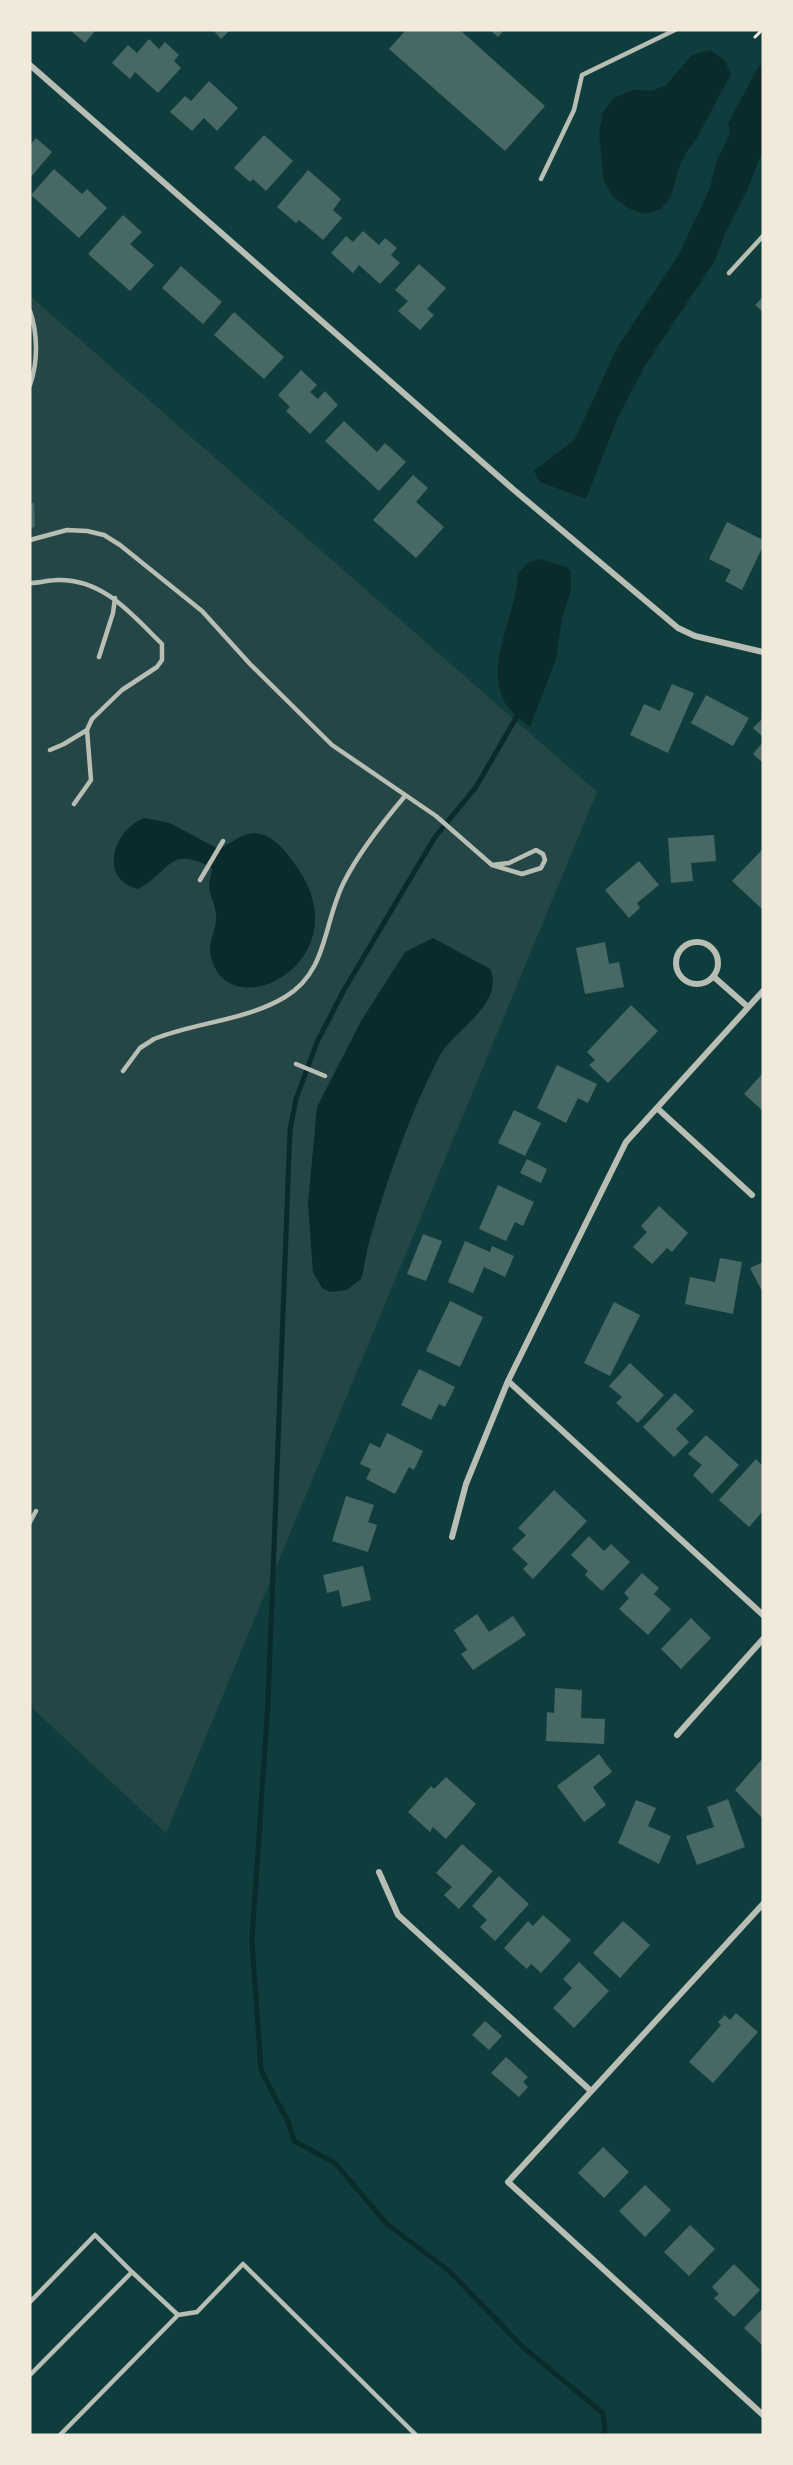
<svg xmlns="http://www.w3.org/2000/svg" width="793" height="2465" viewBox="0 0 793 2465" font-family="'Alegreya Sans',sans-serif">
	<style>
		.green { fill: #244646 }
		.water { fill: #0a2a2b }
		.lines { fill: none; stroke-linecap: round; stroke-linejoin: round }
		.stream { stroke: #0a2a2b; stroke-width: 5 }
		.building { fill: #486865 }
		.path { stroke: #f1e9da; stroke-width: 3 }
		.service { stroke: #b8beb3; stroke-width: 4.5 }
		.minor { stroke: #b8beb3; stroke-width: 6 }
	</style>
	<rect width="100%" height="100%" fill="#0f3d3e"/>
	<path class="green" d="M30,296L597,792L166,1833L30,1706Z"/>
	<path class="water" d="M711,50L725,61L731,74L698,136L686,153L679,167L671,196L661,209L645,214L628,208L613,197L604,181L599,133L603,112L614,98L633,90L652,91L666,85L692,55Z
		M763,65V150L746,193L727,229L714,262L646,364L618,417L586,499L540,482L534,471L575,439L617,348L678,256L710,188L717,160L730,133L728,123L759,66Z
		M539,559L567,567L571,572V590L562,618L556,659L530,727C522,720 508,710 504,701C485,660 517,615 518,573L528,563Z
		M145,818L170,823L218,849C227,846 234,840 242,836C265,826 282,846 294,863C367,959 229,1031 211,957C208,945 214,933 216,921C218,910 210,897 209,886C209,880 212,874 212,868C168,844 170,873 138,889C97,879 114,828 145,818Z
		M433,938L490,969C505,1004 455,1029 440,1055C410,1113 388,1176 370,1239C366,1252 365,1266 361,1279L347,1290L330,1292L322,1288L313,1272L308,1204L317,1107L361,1021L405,952Z"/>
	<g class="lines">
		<path class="stream" d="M520,711L476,787L435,837L344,990L317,1042L296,1099L290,1130L268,1703L252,1940L261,2070L289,2124L294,2141L335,2163L387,2224L448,2270L524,2348L603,2413L605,2431L602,2435"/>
	</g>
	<path class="building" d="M70,30H96L85,43Z
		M213,30H230L221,39Z
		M406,30H460L545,106L505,151L389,49Z
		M490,30H504L498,37Z
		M149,39L159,49L165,42L179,55L174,61L181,68L158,93L135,72L130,79L112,63L128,45L137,53Z
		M209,81L238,108L217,131L204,118L192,131L170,112L185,96L191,101Z
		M264,135L293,161L266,191L253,179L250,182L234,168Z
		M36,138L52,152L30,178V145Z
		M54,169L82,194L87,189L107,208L79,238L31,195Z
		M308,170L341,199L333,210L342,218L323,240L299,220L296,223L277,207Z
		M123,215L142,232L130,244L154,265L130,291L88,254Z
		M363,231L379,245L385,238L397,248L391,255L400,263L380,284L359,265L353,273L331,253L346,236L353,242Z
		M419,264L446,288L427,309L434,315L420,330L398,311L408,301L395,290Z
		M181,266L222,302L203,324L162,288Z
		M763,297V312L755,305Z
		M234,312L284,357L264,379L214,335Z
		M301,370L317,385L310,392L318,399L325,391L338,405L310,434L286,411L290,407L278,395Z
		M344,421L377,452L385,443L406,462L379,491L325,441Z
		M413,475L428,488L416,502L444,527L416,558L373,520Z
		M30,503H34L35,527L30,528Z
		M727,522L763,540V546L742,590L725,581L731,570L709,559Z
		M672,684L694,693L668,753L630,735L644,704L660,711Z
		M706,695L749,718L733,746L691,723Z
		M763,718V737L753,728Z
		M763,742V763L753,754Z
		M714,835L716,861L691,863L693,881L671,883L668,838Z
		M763,849V910L732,881Z
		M639,861L659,885L637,903L640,908L629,918L605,890Z
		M605,942L609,964L619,962L624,987L585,994L576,948Z
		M631,1005L658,1031L608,1083L589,1065L595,1060L587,1052Z
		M557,1065L597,1084L588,1103L578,1098L566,1123L537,1108Z
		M763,1073V1111L744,1094Z
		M514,1110L541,1123L525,1156L498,1143Z
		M527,1159L547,1169L541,1183L520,1173Z
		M498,1185L534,1202L523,1226L515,1222L506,1241L479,1229Z
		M659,1206L688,1233L672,1252L667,1248L652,1264L633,1247L647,1232L641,1226Z
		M423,1234L442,1241L426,1281L407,1274Z
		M465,1241L490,1252L492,1246L514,1256L505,1277L484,1267L473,1293L448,1282Z
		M720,1258L742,1262L733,1314L685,1304L690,1277L715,1282Z
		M763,1262V1293L750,1268Z
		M450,1301L483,1317L460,1367L426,1351Z
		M614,1302L640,1315L610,1376L584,1363Z
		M630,1363L664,1395L638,1423L616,1403L622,1397L609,1386Z
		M419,1369L455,1387L445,1407L439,1404L431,1420L401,1405Z
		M675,1393L694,1411L676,1429L689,1442L674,1457L643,1427Z
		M387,1433L423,1451L414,1470L409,1467L395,1494L366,1479L371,1469L360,1464L370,1443L380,1448Z
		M706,1435L739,1465L712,1494L693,1475L702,1465L688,1454Z
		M756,1459L763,1466V1511L749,1527L719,1500Z
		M554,1490L587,1521L533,1579L523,1569L528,1564L512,1549L526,1535L518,1528Z
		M346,1496L374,1505L368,1522L377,1525L368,1552L332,1541Z
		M589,1536L604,1551L611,1544L630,1562L602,1591L585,1575L588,1571L571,1555Z
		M363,1566L371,1600L342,1607L339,1590L327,1593L323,1575Z
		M642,1573L659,1588L654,1594L671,1609L648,1635L619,1609L629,1598L624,1593Z
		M477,1614L489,1632L513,1616L526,1635L473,1670L461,1654L467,1650L454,1630Z
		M691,1618L711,1638L681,1669L661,1649Z
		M555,1688L582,1690L581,1718L605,1719L604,1744L546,1741L547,1712L554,1713Z
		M599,1754L612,1772L593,1787L606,1805L584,1822L557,1786Z
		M763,1758V1819L735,1790Z
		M446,1777L476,1804L446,1839L433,1827L430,1832L408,1812L431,1786L434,1789Z
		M728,1799L745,1847L697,1865L686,1836L714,1827L707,1807Z
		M636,1800L656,1808L648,1826L671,1836L659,1864L618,1843Z
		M462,1844L493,1871L459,1909L444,1895L452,1887L436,1873Z
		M499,1876L529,1904L495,1941L480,1927L487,1920L472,1906Z
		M543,1915L571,1940L541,1973L531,1964L527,1969L504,1948L528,1921L533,1926Z
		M623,1921L650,1945L620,1978L593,1953Z
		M579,1962L609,1991L574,2028L553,2008L572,1988L563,1979Z
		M736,2013L758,2032L713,2083L689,2062L721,2025L718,2022L725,2015L730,2020Z
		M485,2021L502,2036L489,2050L472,2035Z
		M506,2057L528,2077L523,2082L528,2087L519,2097L491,2073Z
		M603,2147L629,2172L604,2198L578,2173Z
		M645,2185L671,2210L645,2237L619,2211Z
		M690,2225L715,2249L689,2276L664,2252Z
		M734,2264L760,2290L734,2317L714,2298L719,2294L712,2287Z
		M763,2308V2346L744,2328Z"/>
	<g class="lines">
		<path class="path" d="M755,37L762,30"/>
		<path class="service" d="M541,179L574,110L582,75L675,30
			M729,273L763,236
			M30,311C38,334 38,362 30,385
			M30,540L67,530L87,531L104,535L120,545L202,611L250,664L332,745L436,816L492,865L522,874L541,868L545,860L543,854L536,850L509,863L492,865
			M30,583C39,583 49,580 58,580C104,579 132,615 162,644V660L157,667L122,690L92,719L87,730L64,744L50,750
			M99,657L113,613L115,598
			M74,804L91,780L87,730
			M200,880L223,841
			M296,1064L325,1076
			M123,1071L140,1048L154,1039C196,1022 245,1021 285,997C328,972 323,923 344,882C359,852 383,822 405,796
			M30,1522L36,1511
			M132,2272L178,2315
			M30,2302L95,2235L132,2272L30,2375
			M60,2435L178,2315L197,2312L243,2264L416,2435"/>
		<path class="minor" d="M30,65L514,490L678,628L695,636L763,652
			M676 963a21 21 0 1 1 42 0a21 21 0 1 1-42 0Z
			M714,977L748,1007
			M657,1108L752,1195
			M508,1381L763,1615
			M452,1537L466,1484L508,1381L626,1142L763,991
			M677,1735L763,1639
			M379,1872L398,1915L591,2091
			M763,1904L508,2182L763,2415"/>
	</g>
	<rect width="793" height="2465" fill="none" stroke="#f1e9da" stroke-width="63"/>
</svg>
